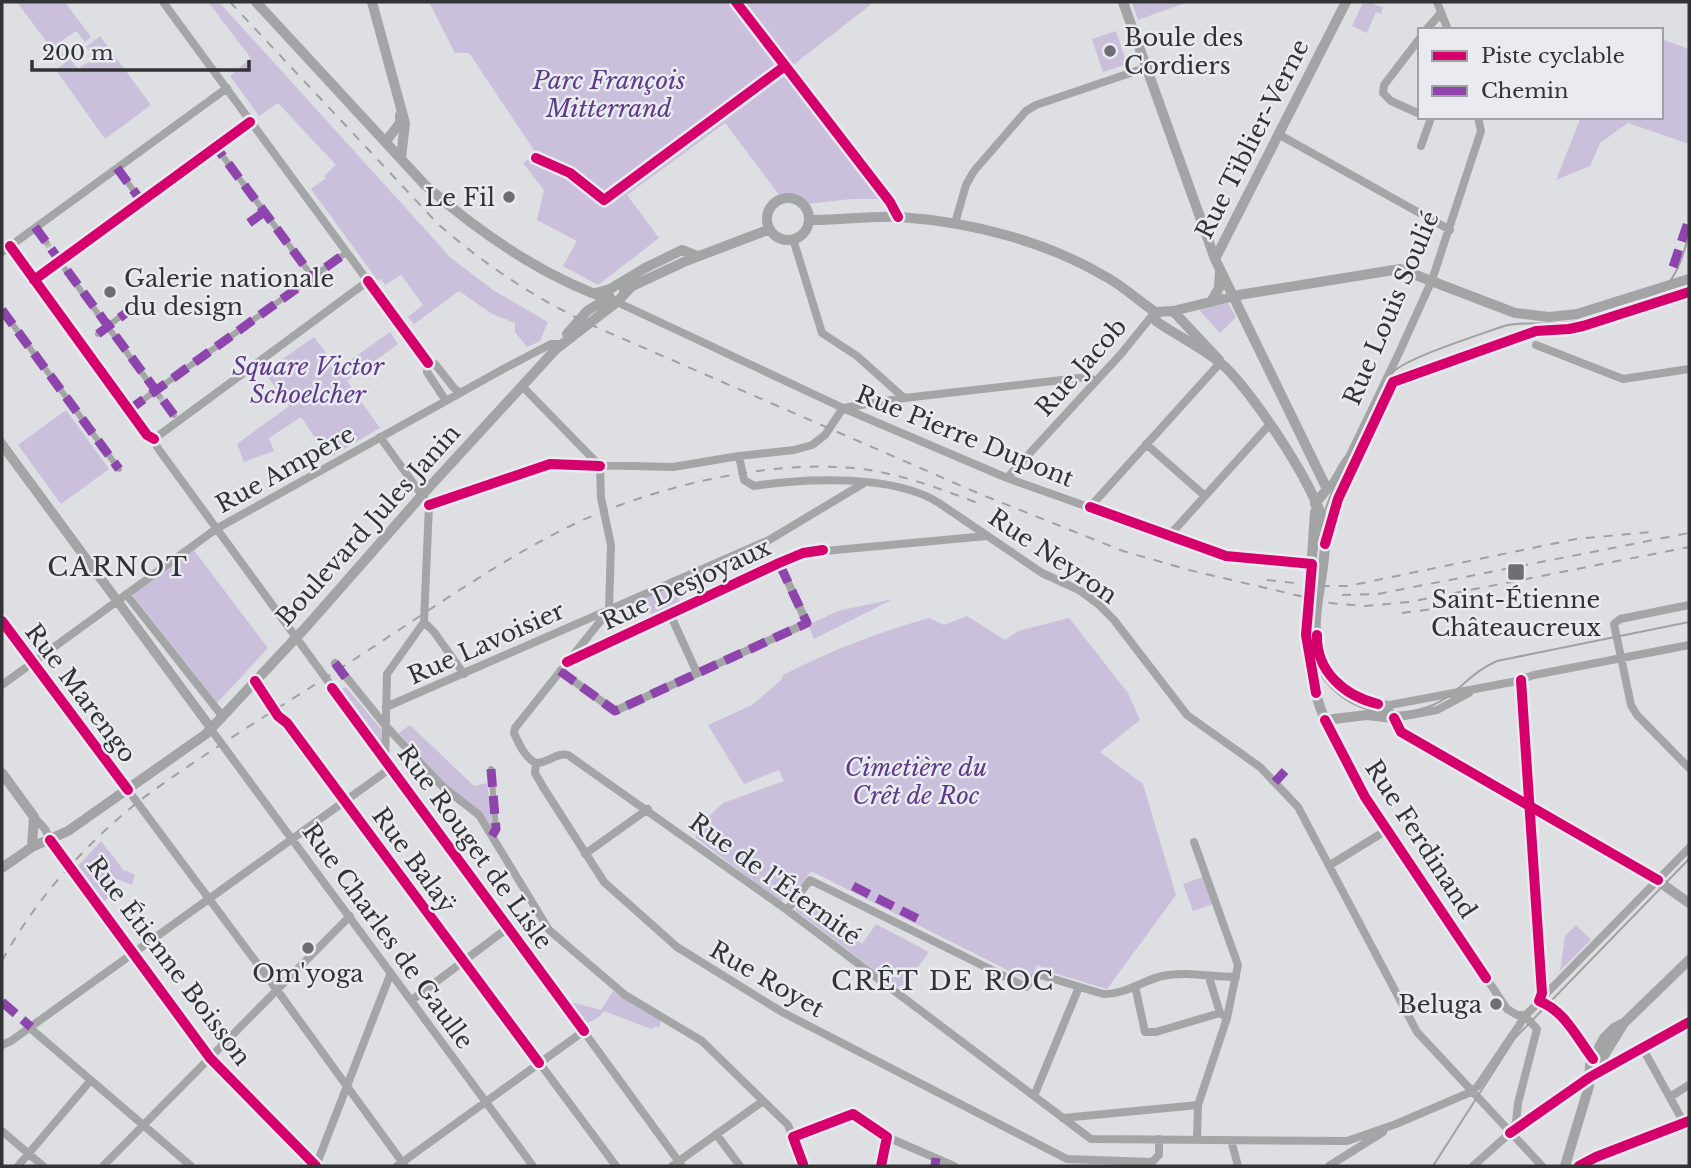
<svg xmlns="http://www.w3.org/2000/svg" width="1691" height="1168" viewBox="0 0 1691 1168" font-family="'Libre Baskerville',serif">
	<style>
		.green { fill: #cac0db }
		.lines { fill: none; stroke-linecap: round; stroke-linejoin: round }
		.pedestrian-tunnel { stroke: #bbbdbf; stroke-width: 6; stroke-dasharray: 6 3; stroke-linecap: butt }
		.secondary-tunnel { stroke: #bbbdbf; stroke-width: 10; stroke-dasharray: 10 5; stroke-linecap: butt }
		.pedestrian { stroke: #a4a5a6; stroke-width: 6 }
		.minor { stroke: #a4a5a6; stroke-width: 8 }
		.tertiary { stroke: #a4a5a6; stroke-width: 10 }
		.secondary { stroke: #a2a4a6; stroke-width: 10 }
		.tram { stroke: #a1a1a2; stroke-width: 2 }
		.rail { stroke: #a1a1a2; stroke-width: 2; stroke-dasharray: 9 9; stroke-linecap: butt }
		.quiet { stroke: #8e44ad; stroke-width: 9; stroke-dasharray: 18 9; stroke-linecap: butt }
		.cycleway-casing { stroke: #e9ebf1; stroke-width: 15 }
		.cycleway { stroke: #d6006c; stroke-width: 10 }
		.poi-dot { fill: #6e6f72; stroke: #e9ebf1; stroke-width: 2.5 }
		.labels { text-anchor: middle; dominant-baseline: central; stroke-width: 5; stroke-linejoin: round; paint-order: stroke }
		.poi-label { font-size: 24px; fill: #323335; stroke: #e9ebf1; text-anchor: start }
		.park-label { font-size: 24px; font-style: italic; fill: #5f3a86; stroke: #e9ebf1 }
		.street-label { font-size: 24px; fill: #323335; stroke: #e9ebf1 }
		.neighbourhood-label { font-size: 26px; letter-spacing: 2px; fill: #323335; stroke: #e9ebf1 }
	</style>
	<rect width="100%" height="100%" fill="#dddfe2"/>
	<path class="green" d="M17,2H65L91,37L85,42L76,31L57,44L65,56L60,60Z
		M208,2H219L451,258L493,290L548,322L540,341L527,347L515,332V323L492,314L459,291L414,324L408,317L423,305L401,275L385,285L381,279L378,281L311,189L326,178L324,176L336,165L278,103L259,116L230,76L251,58Z
		M429,2H874L792,66L895,199H851L808,204L792,195L780,196L725,123L627,195L659,238L598,285L563,266L577,241L537,220L544,190L523,163L536,153L469,53H455Z
		M1132,2H1188L1138,20Z
		M1363,2H1375V5L1383,7L1381,14L1376,12L1367,33L1352,26Z
		M1116,31L1127,64L1103,72L1092,39Z
		M100,36L151,105L105,139L56,70L70,59L78,69L94,58L86,47Z
		M1661,39L1689,49V144L1628,123L1600,143L1590,166L1556,180L1581,117H1661Z
		M1228,303L1236,317L1220,333L1199,310Z
		M390,332L398,344L347,381L380,428L329,458L301,417L269,438L274,451L244,462L237,444L289,406L264,372L314,337L338,369Z
		M66,410L109,469L61,504L18,445Z
		M193,549L268,648L217,703L132,594Z
		M673,586L681,603L652,616L650,612H647L643,599Z
		M893,599L814,639L808,625L838,611Z
		M967,616L1005,640L1018,631L1069,618L1128,693L1140,720L1100,752L1143,784L1176,895L1107,989L1047,971L1038,965L1027,980L811,871L792,896L780,901L696,838L695,829L723,803L784,781L779,770L744,784L708,725L752,705L781,680L783,675C830,651 879,632 929,618L944,625Z
		M346,687L381,729L382,745L341,689Z
		M410,725L474,786L487,783L493,825L490,827L440,779L399,733Z
		M101,841L125,872L126,870L135,875L132,885L117,879L107,899L103,902L78,866Z
		M1203,877L1213,904L1193,911L1183,884Z
		M803,900L862,944L876,924L929,952L904,987L901,985L898,988L795,910Z
		M1576,925L1591,940L1560,971L1565,936Z
		M613,991L661,1021L659,1028L656,1026L651,1029L604,1011L599,1017L586,1024L571,1002L601,1010Z"/>
	<g class="lines">
		<path class="pedestrian-tunnel" d="M249,223L258,216
			M46,242L56,257
			M121,316L130,310
			M159,396L170,410"/>
		<path class="secondary-tunnel" d="M1307,612L1311,572"/>
		<path class="pedestrian" d="M117,168L142,202
			M35,227L46,242
			M10,246L147,435L154,439
			M56,257L159,396
			M34,280L216,147L312,276
			M2,310L119,469
			M98,334L121,316
			M129,410L347,252
			M170,410L174,415
			M491,769L496,829L492,836"/>
		<path class="minor" d="M163,2L428,363L435,364L454,388L460,393
			M1437,2L1448,30
			M1426,30L1441,13
			M1420,38L1384,85L1383,93L1391,101L1420,114
			M1278,134L1450,230
			M1421,146L1431,118L1429,117
			M955,223L966,185L974,171L1026,111L1036,105L1148,67
			M793,239L822,333L857,356L904,398
			M2,252L227,88
			M368,281L154,439L157,447L682,1166
			M617,302L843,408L1007,478L1226,556L1312,564
			M1536,345L1623,379L1689,369
			M428,363L427,372L446,401
			M522,386L600,466
			M380,437L429,505L424,622L387,674L385,761
			M1146,444L1205,496
			M2,446L533,1166
			M739,456L744,480L754,486C805,478 894,474 939,503L1042,573L1079,590L1098,604L1114,620L1187,715L1260,767L1298,807L1417,1032L1542,1166
			M600,466L601,498L611,545L609,610
			M1007,478L1121,354L1155,312
			M1327,489C1337,481 1340,466 1349,457L1399,353L1432,280L1481,131L1478,117
			M429,505L550,464L673,467L739,456L794,450L812,445L825,435L843,408L904,398L1088,377L1096,381
			M1090,507L1220,363
			M1168,537L1270,424
			M126,594L223,717
			M1689,605L1620,619L1614,624L1631,705L1637,715L1689,768
			M670,614L697,673
			M2,621L277,990L405,1166
			M424,622L434,632L464,674
			M567,662L803,553L987,536
			M335,663L385,725L443,787L479,815L549,930L625,995L702,1041L788,1125L804,1166
			M560,671L615,711L807,623L779,563
			M255,681L278,716L287,723L616,1166
			M2,685L216,529L505,368L551,344H558
			M1380,704L1390,705L1512,682L1534,675L1689,645
			M386,707L769,540L864,483
			M1394,718L1437,710L1469,693
			M1325,720L1365,797L1507,1009L1517,1015H1524
			M536,763C548,763 557,752 568,755L787,910L1091,1139L1347,1141L1396,1124L1471,1092L1478,1086L1520,1024C1526,1010 1536,1011 1542,993L1521,680
			M536,763L535,773L543,787L604,882L677,947L782,1012L1067,1159L1152,1162L1159,1155V1139
			M536,763C525,758 519,744 514,733L515,728L606,614
			M34,817L45,829L50,840L210,1058L316,1166
			M1194,842L1238,965L1227,1018L1198,1105L1197,1140
			M585,854L648,809
			M1330,865L1387,830
			M787,910L810,880L1026,987L1037,974L1103,994C1124,995 1142,981 1162,976C1186,971 1212,977 1236,977
			M1209,977L1220,1013
			M1135,986L1145,1032H1156L1220,1013L1227,1018
			M1541,999L1689,848
			M412,1000L509,927
			M1539,1001C1565,1011 1577,1038 1593,1059
			M30,1028L191,1166
			M2,1045L11,1041L391,768
			M1643,1049L1684,1123
			M1034,1096L1079,987
			M1670,1097L1689,1085
			M1063,1118L1198,1105
			M2,1131L43,1166
			M1510,1132L1516,1122L1518,1103L1537,1029L1524,1015
			M716,1134L740,1166
			M793,1137L853,1114L887,1137L954,1166
			M1231,1140L1238,1166
			M18,1166L91,1080
			M103,1166L350,916
			M316,1166L390,975
			M397,1166L584,1031
			M672,1166L763,1101
			M881,1166L887,1137
			M1329,1166L1383,1132
			M1473,1166L1510,1133L1590,1077
			M1579,1166L1596,1157L1689,1121"/>
		<path class="tertiary" d="M372,2L405,123L401,158
			M386,141L400,123V115"/>
		<path class="secondary" d="M256,2L425,185C481,234 546,279 617,302
			M1123,2L1215,259L1327,489L1315,504
			M767 219a21 21 0 1 1 42 0a21 21 0 1 1-42 0Z
			M809,220C839,221 870,215 900,217C971,222 1046,241 1108,278C1124,287 1139,301 1155,312L1156,321C1177,336 1203,348 1223,365C1251,390 1323,496 1325,532C1328,573 1306,619 1321,659C1338,703 1374,691 1394,718C1397,721 1398,727 1401,732L1644,871L1689,903
			M1215,259L1346,2
			M624,290L686,261L770,229
			M596,293L610,289L645,268L682,250L697,256
			M1211,302L1219,288L1220,271
			M1173,311L1219,360
			M1155,312L1173,311L1239,295L1400,269L1515,313L1549,317L1577,314L1689,279
			M567,334L587,311L610,297
			M1311,572L1315,512
			M1307,612C1305,648 1311,686 1325,720L1367,715L1393,718
			M2,773L34,817L32,847
			M2,868L32,847L68,831L206,734L307,626L423,494L556,349L617,302L631,287
			M1592,1075L1624,1023
			M1590,1077L1689,1022
			M1565,1166L1589,1086L1590,1065L1604,1038L1614,1028L1624,1023L1689,960"/>
		<path class="tram" d="M1689,235C1684,252 1679,270 1668,284C1653,301 1587,320 1563,323C1543,325 1524,321 1504,326C1482,334 1405,358 1392,373C1379,388 1371,411 1362,429C1349,458 1332,486 1323,517C1317,537 1315,558 1313,579C1311,597 1307,615 1308,632C1311,685 1354,718 1406,712C1455,706 1460,677 1497,661L1689,622
			M2,438L214,726
			M1433,1166L1515,1038L1689,859"/>
		<path class="rail" d="M230,2L438,224C486,266 538,300 596,327L980,494L1123,551L1189,570L1330,603L1365,606L1409,602L1689,547
			M1267,580L1323,586H1348L1576,539L1650,532
			M1342,595L1378,594L1689,533
			M1402,613L1433,609
			M2,961C36,898 84,846 139,801C211,748 289,702 364,653C430,610 496,563 566,528C649,487 777,456 869,470C907,476 944,490 980,504"/>
		<path class="quiet" d="M211,151L216,147L312,276
			M117,168L142,202
			M249,223L264,212
			M35,227L174,415
			M1673,267L1689,219
			M2,310L119,469
			M98,334L130,310
			M129,410L347,252
			M335,663L346,678
			M560,671L615,711L807,623L779,563
			M491,769L496,829L492,836
			M1275,782L1285,771
			M853,886L924,922
			M2,1002L31,1027
			M935,1166L936,1158"/>
		<g class="cycleway-casing">
			<path id="cycleway" d="M736,2L890,202L898,217
				M536,158L570,173L604,200L785,66
				M10,246L147,435L154,439
				M34,280L250,122
				M368,281L428,363
				M429,505L550,464L600,466
				M1090,507L1226,556L1312,564L1306,635L1316,693
				M1325,544L1338,499L1393,382L1536,331L1569,329L1583,326L1689,292
				M2,621L128,790
				M1317,635C1316,671 1344,696 1378,704
				M567,662L779,563L803,553L823,550
				M1521,680L1542,993L1539,1001C1565,1011 1577,1038 1593,1059
				M255,681L278,716L287,723L539,1063
				M332,688L584,1031
				M1394,718L1401,732L1658,880
				M1325,720L1365,797L1486,978
				M50,840L210,1058L316,1166
				M1510,1133L1590,1077L1689,1022
				M803,1164L793,1137L853,1114L887,1137L881,1166
				M1579,1166L1596,1157L1689,1121"/>
		</g>
		<use href="#cycleway" class="cycleway"/>
	</g>
	<g class="poi-dot">
		<circle cx="1110" cy="51" r="7"/>
		<circle cx="509" cy="197" r="7"/>
		<circle cx="110" cy="292" r="7"/>
		<rect x="1507" y="563" width="18" height="18" rx="3.5"/>
		<circle cx="308" cy="948" r="7"/>
		<circle cx="1496" cy="1004" r="7"/>
	</g>
	<g class="labels">
		<g class="poi-label">
			<text x="1124" y="37">Boule des<tspan x="1124" dy="28">Cordiers</tspan></text>
			<text x="495" y="197" text-anchor="end">Le Fil</text>
			<text x="124" y="278">Galerie nationale<tspan x="124" dy="28">du design</tspan></text>
			<text x="1516" y="599" text-anchor="middle">Saint-Étienne<tspan x="1516" dy="28">Châteaucreux</tspan></text>
			<text x="308" y="973" text-anchor="middle">Om'yoga</text>
			<text x="1482" y="1004" text-anchor="end">Beluga</text>
		</g>
		<g class="park-label">
			<text x="609" y="80">Parc François<tspan x="609" dy="28">Mitterrand</tspan></text>
			<text x="308" y="366">Square Victor<tspan x="308" dy="28">Schoelcher</tspan></text>
			<text x="916" y="767">Cimetière du<tspan x="916" dy="28">Crêt de Roc</tspan></text>
		</g>
		<g class="street-label">
			<text transform="translate(1252 139) rotate(-63)">Rue Tiblier-Verne</text>
			<text transform="translate(1391 308) rotate(-67)">Rue Louis Soulié</text>
			<text transform="translate(1081 367) rotate(-48)">Rue Jacob</text>
			<text transform="translate(965 436) rotate(22)">Rue Pierre Dupont</text>
			<text transform="translate(285 469) rotate(-29)">Rue Ampère</text>
			<text transform="translate(368 525) rotate(-48)">Boulevard Jules Janin</text>
			<text transform="translate(1053 556) rotate(34)">Rue Neyron</text>
			<text transform="translate(686 584) rotate(-25)">Rue Desjoyaux</text>
			<text transform="translate(486 643) rotate(-24)">Rue Lavoisier</text>
			<text transform="translate(81 693) rotate(53)">Rue Marengo</text>
			<text transform="translate(1421 839) rotate(57)">Rue Ferdinand</text>
			<text transform="translate(475 847) rotate(54)">Rue Rouget de Lisle</text>
			<text transform="translate(414 860) rotate(54)">Rue Balaÿ</text>
			<text transform="translate(775 879) rotate(36)">Rue de l'Éternité</text>
			<text transform="translate(388 936) rotate(54)">Rue Charles de Gaulle</text>
			<text transform="translate(169 961) rotate(53)">Rue Étienne Boisson</text>
			<text transform="translate(767 979) rotate(30)">Rue Royet</text>
		</g>
		<g class="neighbourhood-label">
			<text x="118" y="567">CARNOT</text>
			<text x="943" y="981">CRÊT DE ROC</text>
		</g>
	</g>
	<rect width="1691" height="1168" fill="none" stroke="#323335" stroke-width="7"/>
	<rect x="1418" y="28" width="245" height="91" fill="#e9ebf1" stroke="#a0a1a6" stroke-width="2"/>
	<rect x="1432" y="51" width="35" height="10" fill="#d6006c" stroke="#a0a1a6" stroke-width="2"/>
	<text x="1481" y="63" font-size="21" fill="#323335">Piste cyclable</text>
	<rect x="1432" y="86" width="35" height="10" fill="#8e44ad" stroke="#a0a1a6" stroke-width="2"/>
	<text x="1481" y="98" font-size="21" fill="#323335">Chemin</text>
	<path d="M32 60v10h217v-10" fill="none" stroke="#323335" stroke-width="3.5"/>
	<text x="42" y="60" font-size="21" fill="#323335" stroke="#e9ebf1" stroke-width="5" paint-order="stroke">200 m</text>
</svg>
